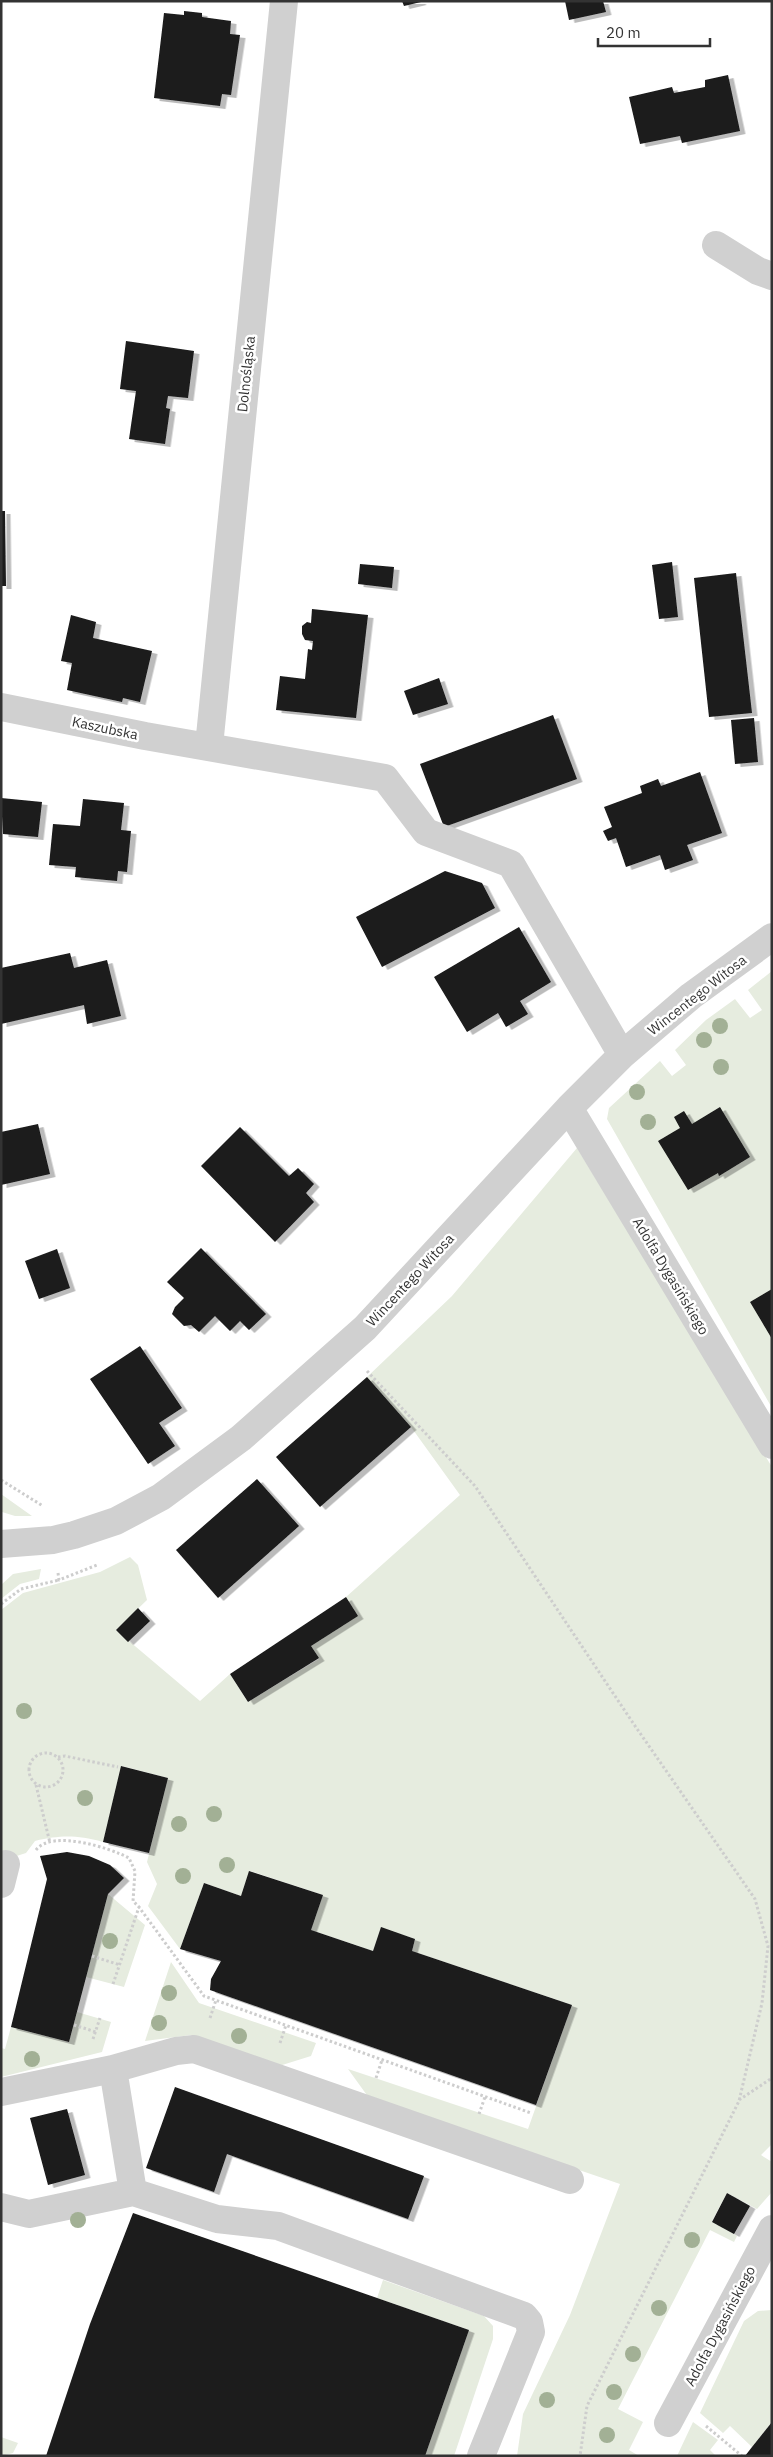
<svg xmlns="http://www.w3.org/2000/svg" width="773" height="2457" viewBox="0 0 773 2457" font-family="'IBM Plex Sans',sans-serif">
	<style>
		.green { fill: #e6ecdf }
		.building { fill: #1a1a1a; filter: url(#shadow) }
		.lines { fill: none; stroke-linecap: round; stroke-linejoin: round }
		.path { stroke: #cdcdcd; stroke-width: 3; stroke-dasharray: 2.5 2.5; stroke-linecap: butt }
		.minor { stroke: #d0d0d0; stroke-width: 28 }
		.tree { fill: #a2b095 }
		.labels { text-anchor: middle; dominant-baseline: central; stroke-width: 5; stroke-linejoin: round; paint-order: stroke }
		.street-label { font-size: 14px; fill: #333; stroke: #fff }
	</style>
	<defs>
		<filter id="shadow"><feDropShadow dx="5.5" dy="3" stdDeviation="0" flood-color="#0004"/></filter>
	</defs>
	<rect width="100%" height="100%" fill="#fff"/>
	<path class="green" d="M772,971V1408L607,1119L609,1108L660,1061L672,1076L686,1065L675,1050L706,1020L735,999L750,1018L762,1010L748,990Z
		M577,1148L772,1467V2144L761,2155L772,2162V2192L757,2209L727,2193L712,2221L737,2236L734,2242L710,2230L618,2409L643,2422L629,2450L639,2456H517L523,2414L570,2315L620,2184L369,2098L348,2069L528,2129L572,2005L412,1951L415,1939L381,1928L373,1951L311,1930L323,1895L250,1871L241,1896L204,1883L180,1949L148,1906L157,1884L147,1862L168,1778L122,1766L103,1842C76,1835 61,1835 35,1841L26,1853L1,1861V1610L23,1593L100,1572L130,1557L138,1565L147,1600L116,1630L200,1701L230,1674L248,1702L319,1659L311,1646L357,1616L346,1597L460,1495L411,1427L367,1377L452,1296Z
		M1,1494L32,1516H15L2,1512Z
		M41,1569L39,1579L20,1584L1,1599V1585L13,1574Z
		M108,1894L145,1925L124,1987L86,1977Z
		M171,1962L199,2003L316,2043L311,2056L279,2066L191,2035L145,2041Z
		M77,2012L111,2022L102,2052L1,2077V2048L5,2049L11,2027L69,2042Z
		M383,2280L484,2316L493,2326V2339L454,2456H425L469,2330L377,2298Z
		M772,2310V2422L752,2447L730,2426L723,2433L700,2413L744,2321L758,2311Z
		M693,2422L718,2440L710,2450L716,2456H677Z
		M1,2437L18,2443L13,2453L1,2456Z"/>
	<path class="building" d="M402,1H420L421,2L404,6Z
		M565,1H603L606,12L569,20Z
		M184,11L202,13V17L231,21L230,34L240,35L231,95L222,94L220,106L154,98L164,13L184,15Z
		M728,75L740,131L682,143L680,136L640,144L629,97L672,87L674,93L705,87V80Z
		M126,341L194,351L188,398L168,396L166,408L170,409L165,444L129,439L136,391L120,389Z
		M1,511H5L6,586H1Z
		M672,562L678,617L659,619L652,565Z
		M360,564L394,567L392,588L358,584Z
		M736,573L752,713L709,717L694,578Z
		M312,609L368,615L356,718L276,710L280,676L305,679L308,649L312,650L313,641L305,640L302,634V626L307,622L311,623Z
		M71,615L96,622L93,638L152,651L140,702L123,698L122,702L67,690L72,663L61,661Z
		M439,678L448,704L413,715L404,691Z
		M553,715L577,779L444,827L420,764Z
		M754,718L758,762L735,764L731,720Z
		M700,772L722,833L687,845L693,860L665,870L660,855L626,867L616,838L608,841L603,831L612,827L604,807L642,793L640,786L658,779L661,786Z
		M1,798L42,802L38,837L3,834Z
		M83,799L124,803L121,830L131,831L127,872L118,871L117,881L75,877L76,867L49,865L53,824L80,826Z
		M445,871L482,883L495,908L382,967L356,917Z
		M519,927L551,982L520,1001L528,1014L506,1027L498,1013L467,1032L434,977Z
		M70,953L74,968L107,960L121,1016L87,1024L84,1005L1,1024V968Z
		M720,1107L750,1157L719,1176L718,1173L688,1190L658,1141L680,1128L674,1117L684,1111L692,1124Z
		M38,1124L50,1174L1,1185V1132Z
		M240,1127L289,1176L298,1168L314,1184L306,1193L314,1202L275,1242L201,1166Z
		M201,1248L266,1314L249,1330L240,1321L230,1331L215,1316L199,1332L191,1325L184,1326L172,1314L175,1307L184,1298L167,1282Z
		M57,1249L70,1288L39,1299L25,1261Z
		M772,1289V1339L750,1302Z
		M140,1346L182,1408L159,1423L175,1446L148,1464L90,1379Z
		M367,1377L411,1427L320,1507L276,1457Z
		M257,1479L299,1526L218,1598L176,1550Z
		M346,1597L358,1616L311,1646L319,1658L248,1702L230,1674Z
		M138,1608L150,1621L128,1642L116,1630Z
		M121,1766L168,1778L149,1853L103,1842Z
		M67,1852L89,1856L110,1865L124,1878L108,1894L69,2042L11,2027L47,1879L40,1856Z
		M249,1871L323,1895L311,1930L373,1951L381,1927L415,1939L412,1951L572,2005L536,2105L210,1990L211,1979L221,1961L180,1949L204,1883L241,1896Z
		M175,2087L424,2176L408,2219L227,2154L214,2192L146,2168Z
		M67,2109L85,2175L48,2185L30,2118Z
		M727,2193L750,2206L734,2234L712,2222Z
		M133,2213L469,2330L425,2456H46L90,2324Z
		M772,2422V2456H745L752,2447Z"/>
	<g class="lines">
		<path class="path" d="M367,1371L475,1486L633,1723L755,1899L768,1946L762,2003L739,2101L587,2406L580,2456
			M1,1480L43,1506
			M58,1573L59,1580L97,1565
			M1,1604L21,1589L59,1580
			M29 1770a17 17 0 1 1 34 0a17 17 0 1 1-34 0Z
			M58,1757L65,1756L118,1767
			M36,1785L50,1843
			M36,1850C52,1829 110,1848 129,1858L135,1871L133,1901L139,1907
			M92,1956L120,1965
			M113,1984L139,1907L204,1996L531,2113
			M210,2018L216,2000
			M74,2025L96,2032
			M93,2039L100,2018
			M280,2043L286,2025
			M376,2078L382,2060
			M739,2100L772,2078
			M479,2114L485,2097
			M706,2426L742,2456"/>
		<path class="minor" d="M716,245L758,271L772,276
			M1,707L145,736L385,778L426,832L511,864L622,1055
			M209,746L284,1
			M569,1108L772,1445
			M1,1544L53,1540L74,1535L116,1521L161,1497L241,1438L365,1328L569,1108L622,1055L691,996L772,937
			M1,1884L6,1864
			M113,2069L133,2192
			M1,2092L113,2069L176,2051L194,2049L570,2180
			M1,2207L29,2214L133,2192L217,2219L278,2226L524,2316L529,2322L531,2332L481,2456
			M668,2423L772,2229"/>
	</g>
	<g class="tree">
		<circle cx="720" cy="1026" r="8"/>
		<circle cx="704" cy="1040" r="8"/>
		<circle cx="721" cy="1067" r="8"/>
		<circle cx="637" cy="1092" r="8"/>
		<circle cx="648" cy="1122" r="8"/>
		<circle cx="24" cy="1711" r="8"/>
		<circle cx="85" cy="1798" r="8"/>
		<circle cx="214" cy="1814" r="8"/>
		<circle cx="179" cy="1824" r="8"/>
		<circle cx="227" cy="1865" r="8"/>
		<circle cx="183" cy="1876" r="8"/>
		<circle cx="110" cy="1941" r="8"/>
		<circle cx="169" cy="1993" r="8"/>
		<circle cx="159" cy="2023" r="8"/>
		<circle cx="239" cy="2036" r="8"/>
		<circle cx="32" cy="2059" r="8"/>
		<circle cx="78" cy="2220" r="8"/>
		<circle cx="692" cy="2240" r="8"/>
		<circle cx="659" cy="2308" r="8"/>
		<circle cx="633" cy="2354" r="8"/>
		<circle cx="614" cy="2392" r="8"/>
		<circle cx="547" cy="2400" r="8"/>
		<circle cx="607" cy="2435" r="8"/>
	</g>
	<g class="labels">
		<g class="street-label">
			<text transform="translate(246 374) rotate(-84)">Dolnośląska</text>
			<text transform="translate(105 728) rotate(12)">Kaszubska</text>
			<text transform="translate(697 995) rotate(-38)">Wincentego Witosa</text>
			<text transform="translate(671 1276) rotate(59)">Adolfa Dygasińskiego</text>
			<text transform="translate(410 1280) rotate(-47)">Wincentego Witosa</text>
			<text transform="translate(720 2326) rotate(-62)">Adolfa Dygasińskiego</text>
		</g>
	</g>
	<rect width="773" height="2457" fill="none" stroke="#333333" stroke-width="5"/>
	<path d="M598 38v8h112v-8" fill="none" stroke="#333333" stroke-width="2.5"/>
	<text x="606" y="38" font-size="15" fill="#333333" stroke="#ffffff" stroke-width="4" paint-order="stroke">20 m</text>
</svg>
